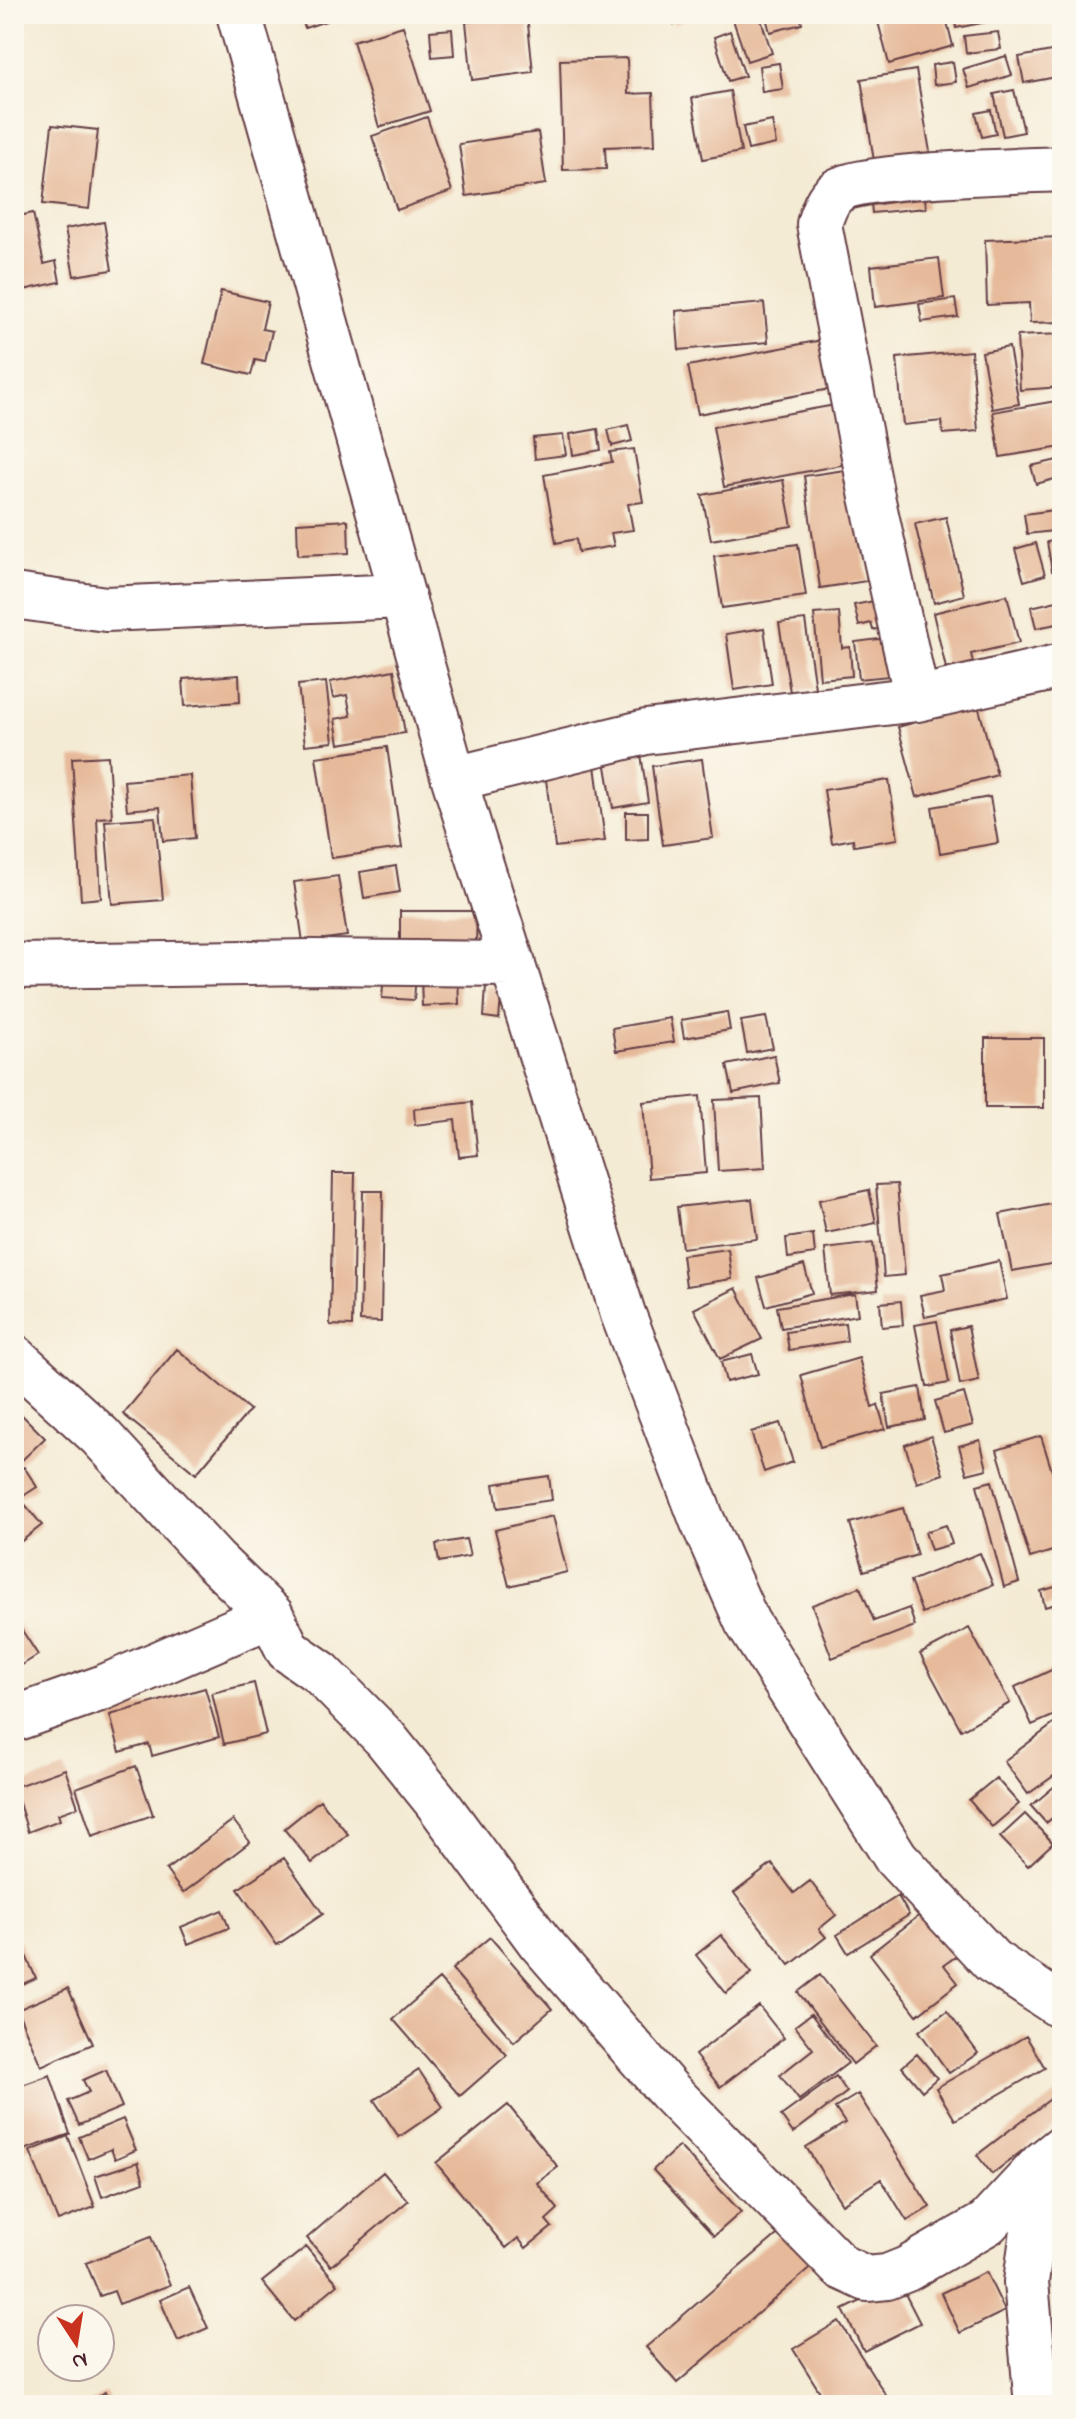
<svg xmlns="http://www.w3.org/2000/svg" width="1076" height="2419" viewBox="0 0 1076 2419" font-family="'Indie Flower',sans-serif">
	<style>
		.building { fill: #e6b99a }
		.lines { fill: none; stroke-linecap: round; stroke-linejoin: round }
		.minor-casing { stroke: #643e44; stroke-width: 48 }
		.minor { stroke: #fff; stroke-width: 44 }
	</style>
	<rect width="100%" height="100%" fill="#fbf7ec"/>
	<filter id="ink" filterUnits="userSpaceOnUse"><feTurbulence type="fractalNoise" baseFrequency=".0125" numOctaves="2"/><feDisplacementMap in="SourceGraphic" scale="16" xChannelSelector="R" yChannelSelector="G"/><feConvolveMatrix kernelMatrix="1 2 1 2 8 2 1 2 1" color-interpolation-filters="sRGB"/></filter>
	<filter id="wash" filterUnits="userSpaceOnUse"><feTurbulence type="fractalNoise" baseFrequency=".006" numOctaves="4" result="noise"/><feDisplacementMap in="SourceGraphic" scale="32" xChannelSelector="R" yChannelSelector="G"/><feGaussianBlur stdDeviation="1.8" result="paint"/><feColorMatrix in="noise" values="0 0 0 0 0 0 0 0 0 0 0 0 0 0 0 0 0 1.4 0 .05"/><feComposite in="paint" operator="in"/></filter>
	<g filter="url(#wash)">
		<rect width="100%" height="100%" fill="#f4ebd4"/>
		<g id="blocks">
			<path class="building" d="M300,14H330L332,19L305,28Z
				M670,14H699L674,24Z
				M731,14H759L772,53L747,61Z
				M765,14H800L802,24L770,32Z
				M876,14H945L953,46L889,64Z
				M954,14H996L997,20L956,28Z
				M527,15L533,72L472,80L466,22Z
				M403,26L430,111L379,127L353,41Z
				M452,29L454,55L432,57L430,31Z
				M730,31L745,76L728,81L714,37Z
				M998,32L1001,49L966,53L964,36Z
				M1057,50L1062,76L1024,83L1019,57Z
				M1006,56L1012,75L969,88L963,69Z
				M627,58L628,94L653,93L655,145L605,147L606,169L563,170L560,60Z
				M953,62L956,82L934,85L932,65Z
				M779,63L783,89L762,92L759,66Z
				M916,70L930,152L874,161L861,79Z
				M1014,90L1024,132L1003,136L994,94Z
				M730,91L741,152L703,159L692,98Z
				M991,110L996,134L982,137L976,113Z
				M427,117L452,191L397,210L372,136Z
				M772,121L776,144L748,150L743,127Z
				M52,125L98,130L89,209L43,204Z
				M538,132L546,184L466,196L459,144Z
				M924,187L926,208L872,213L870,193Z
				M33,213L44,264L56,261L60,282L19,291L14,269V217Z
				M104,222L112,270L74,276L65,229Z
				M1060,237L1062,322L1030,323L1029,303L987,305L985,240Z
				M939,258L944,298L875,307L871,266Z
				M221,291L268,302L262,329L272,331L265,362L255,360L251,375L204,364Z
				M955,299L958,317L922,322L919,304Z
				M764,303L768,342L679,350L676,311Z
				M1062,334V387L1020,390L1017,336Z
				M832,338L841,387L698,414L688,366Z
				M1009,347L1019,404L992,409L982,352Z
				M971,351L978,431L943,434L942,421L903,425L897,358Z
				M1062,400V427H1059L1062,447L1000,457L993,412Z
				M841,404L852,463L724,487L713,427Z
				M628,425L632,441L612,446L608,430Z
				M598,429L601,450L573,455L570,434Z
				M563,435L566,455L535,459L533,438Z
				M634,449L643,502L628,504L633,530L611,533L614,546L578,552L576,539L556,543L544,475L612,462L610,452Z
				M1062,459V477L1036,484L1031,466Z
				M852,469L867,581L820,588L804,476Z
				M783,480L792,526L711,540L702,495Z
				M1062,509V530L1027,534L1024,514Z
				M946,517L964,595L934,603L915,524Z
				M348,520L349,553L298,555L297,523Z
				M1062,539V569L1052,571L1047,542Z
				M1036,543L1045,575L1024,581L1015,549Z
				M798,544L806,596L722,608L714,556Z
				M1007,595L1019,643L971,654L976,675L949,681L933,613Z
				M889,598L895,625L873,630L871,623L859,626L854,605Z
				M1061,600L1062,623L1036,628L1031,607Z
				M839,612L842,648L850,647L852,676L820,679L814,614Z
				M805,620L815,688L790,692L779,623Z
				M764,628L772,684L734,690L726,634Z
				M895,637L899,675L859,679L855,642Z
				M394,670L405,733L339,744L335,719L351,716L347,695L333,698L330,682Z
				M239,675L240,702L185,706L183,679Z
				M326,682L333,742L305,745L298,685Z
				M978,705L997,775L917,797L898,727Z
				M387,747L402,848L331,858L316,757Z
				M641,754L648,802L613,808L605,760Z
				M108,756L112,817L97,818L101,898L81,900L72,758Z
				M594,758L605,841L555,847L544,765Z
				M702,759L713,838L663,845L652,766Z
				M190,775L195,838L163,841L160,807L127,810L124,781Z
				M889,780L898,839L854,846L853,839L832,843L824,790Z
				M990,797L998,843L940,853L932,807Z
				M626,812H648V839L626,840Z
				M155,817L163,900L112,904L105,821Z
				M396,866L400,892L364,898L360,872Z
				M338,876L347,936L303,942L294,882Z
				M400,911H477L476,946L400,945Z
				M384,973L416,974L414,1000L382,998Z
				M458,974L459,1004L422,1006L421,976Z
				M486,986L502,987L499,1019L484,1017Z
				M727,1012L730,1030L684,1038L681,1020Z
				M766,1017L773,1048L747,1053L741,1021Z
				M670,1018L674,1042L616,1051L612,1028Z
				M985,1038H1044V1108H985Z
				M774,1055L780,1083L733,1093L727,1065Z
				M700,1096L706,1173L649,1178L643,1102Z
				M761,1098L765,1168L718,1171L714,1100Z
				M472,1102L478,1155L459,1157L455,1120L415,1125L414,1109Z
				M333,1173H355L352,1326L330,1325Z
				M897,1184L905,1275L884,1277L876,1185Z
				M869,1190L876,1223L826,1233L819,1200Z
				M363,1191H383L381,1322L360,1321Z
				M752,1199L757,1239L682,1248L677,1207Z
				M1062,1202V1262L1012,1271L1000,1214Z
				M813,1234L815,1254L788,1258L786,1238Z
				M873,1243L878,1290L830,1295L825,1249Z
				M728,1249L732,1279L686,1286L682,1255Z
				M999,1261L1007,1299L925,1317L920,1295L945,1290L942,1274Z
				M804,1265L812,1293L766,1306L758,1278Z
				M736,1288L762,1339L720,1359L694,1309Z
				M855,1294L858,1315L781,1328L777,1307Z
				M901,1301L903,1325L882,1327L880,1303Z
				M937,1321L949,1383L927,1387L915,1325Z
				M845,1323L847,1341L789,1350L786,1332Z
				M968,1326L979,1381L960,1385L950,1330Z
				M177,1349L250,1410L196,1474L123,1414Z
				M752,1354L758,1374L726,1382L721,1362Z
				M859,1358L872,1407L878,1405L885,1429L820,1447L801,1375Z
				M920,1387L925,1420L889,1427L883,1394Z
				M964,1393L973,1425L944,1433L935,1401Z
				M14,1407L45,1438L14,1468Z
				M780,1423L793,1462L764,1472L751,1432Z
				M931,1436L943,1474L917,1483L905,1445Z
				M1041,1436L1062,1503V1548L1030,1558L997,1450Z
				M980,1440L987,1469L967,1474L959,1446Z
				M24,1467L37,1487L14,1502V1473Z
				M549,1476L552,1500L498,1508L494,1484Z
				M992,1481L1019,1582L1004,1587L977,1485Z
				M23,1502L42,1525L14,1547V1509Z
				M903,1508L917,1555L864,1571L850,1523Z
				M553,1516L567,1572L509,1586L495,1530Z
				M946,1525L952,1544L931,1550L925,1532Z
				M466,1539L470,1556L439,1562L436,1544Z
				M980,1553L993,1585L922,1613L910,1581Z
				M1062,1585V1602L1045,1607L1041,1591Z
				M860,1587L874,1621L909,1608L915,1626L832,1658L812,1605Z
				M14,1618L38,1655L14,1670Z
				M969,1628L1010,1703L961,1730L920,1654Z
				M1062,1665V1712L1032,1725L1015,1687Z
				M254,1683L266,1734L224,1744L212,1693Z
				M205,1688L219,1737L152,1756L149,1744L120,1752L110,1715Z
				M1055,1723L1062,1732V1770L1028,1794L1004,1761Z
				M136,1766L153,1815L92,1836L76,1788Z
				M65,1769L78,1807L58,1814L60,1820L28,1832L14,1787Z
				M996,1778L1019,1804L992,1827L969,1800Z
				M1062,1780V1810L1046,1823L1031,1806Z
				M320,1800L348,1834L312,1863L284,1829Z
				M1025,1814L1053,1843L1028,1866L1000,1837Z
				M233,1820L250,1842L183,1893L166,1870Z
				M284,1858L323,1914L277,1945L238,1889Z
				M772,1864L794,1893L810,1881L836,1915L819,1929L826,1937L790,1965L734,1893Z
				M898,1896L909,1915L848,1953L837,1935Z
				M222,1910L229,1928L188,1944L181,1927Z
				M925,1911L959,1954L944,1965L958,1983L917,2015L870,1954Z
				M721,1935L752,1973L726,1993L696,1955Z
				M490,1937L552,2009L514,2042L452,1969Z
				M18,1938L36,1978L14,1988V1940Z
				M820,1975L876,2046L853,2064L798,1992Z
				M439,1979L507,2055L460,2096L393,2019Z
				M68,1988L93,2044L41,2066L17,2010Z
				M759,2006L784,2038L720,2087L695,2055Z
				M947,2011L978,2053L949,2073L919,2031Z
				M811,2014L848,2063L799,2100L780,2075L813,2049L795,2026Z
				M1026,2036L1045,2068L955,2120L936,2088Z
				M917,2054L937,2078L922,2091L902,2067Z
				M106,2070L122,2107L79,2125L68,2101L89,2092L83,2080Z
				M419,2070L443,2107L399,2137L374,2100Z
				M50,2075L70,2134L21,2151L14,2132V2088Z
				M836,2076L847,2092L793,2133L781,2116Z
				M1062,2090V2120L992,2174L977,2155Z
				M858,2094L930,2207L907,2221L881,2179L842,2204L806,2147L845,2123L835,2108Z
				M508,2105L558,2167L537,2183L558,2209L546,2220L552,2227L526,2248L518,2238L506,2248L436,2163Z
				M123,2119L136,2150L115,2159L111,2149L88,2159L79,2137Z
				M68,2136L95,2207L58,2221L30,2151Z
				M679,2146L741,2212L714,2236L653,2170Z
				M138,2162L144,2182L102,2197L95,2176Z
				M383,2172L408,2201L331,2266L307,2238Z
				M784,2229L815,2264L677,2383L646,2347Z
				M151,2237L170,2285L119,2304L114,2291L100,2296L86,2263Z
				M306,2247L338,2284L294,2321L262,2282Z
				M986,2272L1005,2311L960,2333L941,2293Z
				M899,2282L920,2323L864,2351L843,2310Z
				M189,2287L208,2328L178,2341L160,2300Z
				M839,2321L892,2405H828L793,2349Z
				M105,2392L115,2405H87Z"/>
		</g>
	</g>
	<g filter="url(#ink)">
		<use href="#blocks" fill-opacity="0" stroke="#643e44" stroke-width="2"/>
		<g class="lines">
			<g class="minor-casing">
				<path id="minor" d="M239,14L454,779L623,1314L702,1520L747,1622L896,1858L992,1961L1062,2007
					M14,596L106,609L402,596
					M917,699L871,492L819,224C823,212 826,200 836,192C857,174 1025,171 1062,169
					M454,779L646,732L917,699L1062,666
					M14,966L313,962L513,964
					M14,1357L100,1436L214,1560L271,1615
					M14,1719L102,1688L271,1615L288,1650L321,1673L385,1738L435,1800L539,1941L669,2091L841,2267L867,2279L887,2277L907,2269L987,2223L1042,2164L1062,2148
					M1037,2405L1026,2282L1042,2164"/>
			</g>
			<use href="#minor" class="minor"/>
		</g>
	</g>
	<rect width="1076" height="2419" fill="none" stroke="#fbf7ec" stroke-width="48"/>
	<g transform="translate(76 2343) rotate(168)"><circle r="38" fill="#fbf7ec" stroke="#b4a19f" stroke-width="2"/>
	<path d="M0-6L14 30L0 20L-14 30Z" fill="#c8321e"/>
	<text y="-12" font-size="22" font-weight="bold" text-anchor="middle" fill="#4a1f2b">N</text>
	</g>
</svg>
